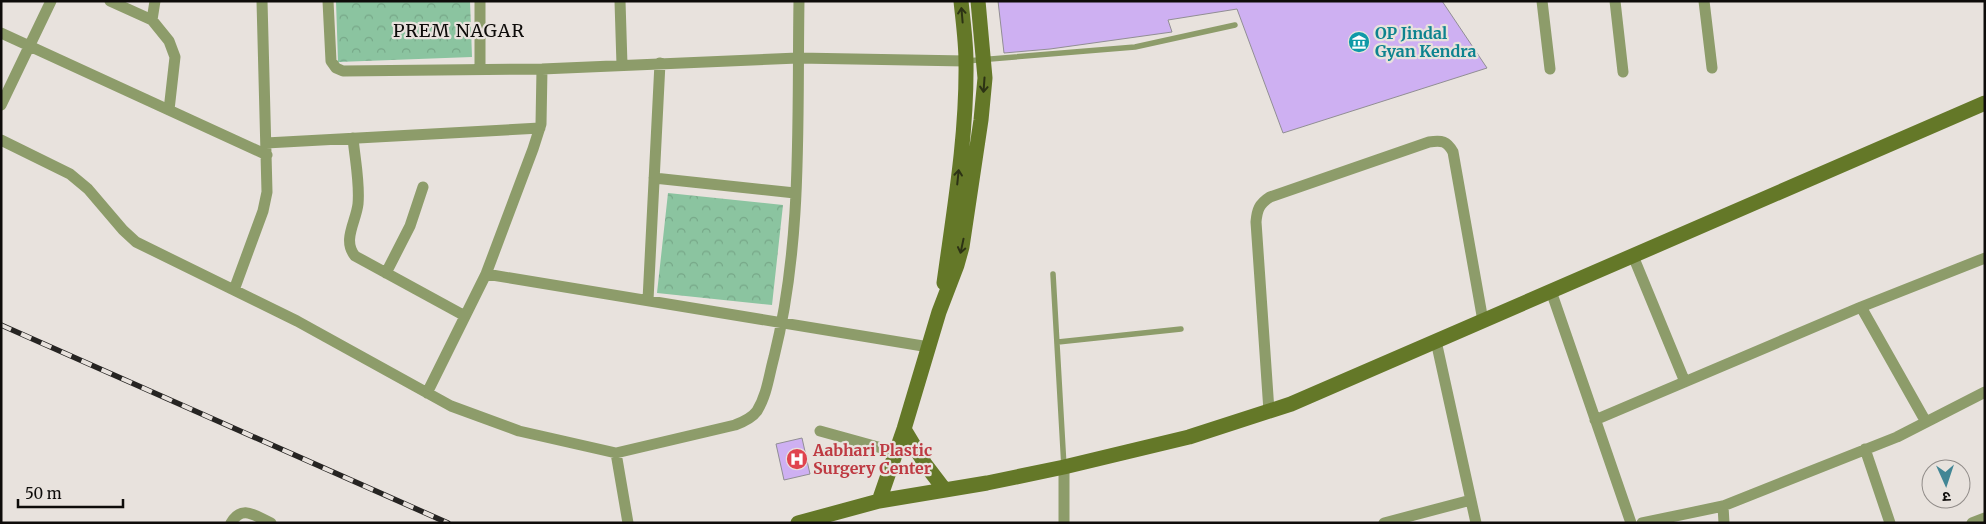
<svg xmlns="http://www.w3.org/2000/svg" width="1986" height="524" viewBox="0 0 1986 524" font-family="Merriweather,'Noto Sans Devanagari',serif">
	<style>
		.park { fill: url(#park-crowns) }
		.building { fill: #ceb0f2; stroke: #918e94 }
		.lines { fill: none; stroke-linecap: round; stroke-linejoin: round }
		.lane { stroke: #8d9c6a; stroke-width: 5.5 }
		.street { stroke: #8d9c6a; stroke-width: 11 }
		.secondary { stroke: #647828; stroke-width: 15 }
		.rail-casing { stroke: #262422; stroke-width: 5.5 }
		.rail { stroke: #e8e2dd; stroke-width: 4; stroke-dasharray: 11; stroke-linecap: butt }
		.oneway { stroke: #2c3214 }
		.labels { text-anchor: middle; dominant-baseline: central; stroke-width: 4.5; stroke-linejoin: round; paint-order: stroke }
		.culture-label { font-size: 16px; font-weight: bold; fill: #0d838f; stroke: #e8e2dd; text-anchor: start }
		.health-label { font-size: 16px; font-weight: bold; fill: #be3a42; stroke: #e8e2dd; text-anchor: start }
		.neighbourhood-label { font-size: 18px; letter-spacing: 1px; fill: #0e0c0a; stroke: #e8e2dd }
	</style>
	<defs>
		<pattern id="park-crowns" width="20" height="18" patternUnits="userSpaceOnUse" patternTransform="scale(1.25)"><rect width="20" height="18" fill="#8bc4a0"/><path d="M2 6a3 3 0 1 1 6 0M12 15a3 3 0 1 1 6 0" fill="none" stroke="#77a788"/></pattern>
	</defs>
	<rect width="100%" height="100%" fill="#e8e2dd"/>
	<path class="park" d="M336,1H470L472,57L338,62Z
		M668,193L783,205L772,305L657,293Z"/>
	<path class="building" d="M998,1H1442L1487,68L1283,133L1237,9L1168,20L1172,32L1050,49L1004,53Z
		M802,438L810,474L784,480L776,444Z"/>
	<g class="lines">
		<path class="lane" d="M966,61L1135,47L1235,25
			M1053,274L1064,467
			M1058,342L1181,329"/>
		<path class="street" d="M110,1L152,20L169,41L175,57L169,110
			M328,1L331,61L336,68L343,71L542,69L798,58L966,61
			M620,1L622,65
			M1542,1L1550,69
			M1615,1L1623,72
			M1704,1L1712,68
			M152,20L155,1
			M1,33L267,155
			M480,69V1
			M1,105L51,1
			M353,138C355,160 360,183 358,204C356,222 342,240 355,256L465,316
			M1,140L70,174L88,189L123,230L136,242L297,321L451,406L519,431L616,453L735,425C743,422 752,418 757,411C767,395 769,375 774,357C803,241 797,120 799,1
			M266,143L540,128
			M654,178L795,193
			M1633,256L1685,382
			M386,273L410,226L423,187
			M486,274L929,347
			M234,290L263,211L267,192L262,1
			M1551,291L1631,523
			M648,300L660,63
			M1861,307L1926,422
			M1436,341L1476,523
			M427,393L486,274L533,149L541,124L542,69
			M1269,411L1256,222C1257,210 1259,204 1270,197L1429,142C1442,140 1447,141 1453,152L1483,321
			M1595,420L1861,307L1985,258
			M820,431L896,452
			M1865,449L1890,523
			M616,453L628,523
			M1723,506L1724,523
			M231,523C242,504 255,516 271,523
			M1064,523V467
			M1384,523L1471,500
			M1642,523L1723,506L1897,437L1985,392
			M1972,523L1985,518"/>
		<path class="secondary" d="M944,283C954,210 967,136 966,62C966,42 963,21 961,1
			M904,429L925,464L944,489
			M879,501L904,429L939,312L957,265L962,247L981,120L985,78L978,1
			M798,523L879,501L987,483L1064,467L1189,437L1291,404L1985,103"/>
		<g class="rail-casing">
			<path id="rail" d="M1,325L448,523"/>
		</g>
		<use href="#rail" class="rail"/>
	</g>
	<defs><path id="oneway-shaft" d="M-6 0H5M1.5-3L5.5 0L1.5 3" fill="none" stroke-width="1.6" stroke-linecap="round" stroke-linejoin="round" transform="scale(1.25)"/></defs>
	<g class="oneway">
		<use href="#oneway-shaft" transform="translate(962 15) rotate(-95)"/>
		<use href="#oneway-shaft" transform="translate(984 85) rotate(94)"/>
		<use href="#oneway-shaft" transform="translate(958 177) rotate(-84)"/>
		<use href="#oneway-shaft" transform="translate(962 246) rotate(102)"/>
	</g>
	<defs>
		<g id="museum-disc" transform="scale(1.125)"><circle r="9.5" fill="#0f9aa8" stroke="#e8e2dd"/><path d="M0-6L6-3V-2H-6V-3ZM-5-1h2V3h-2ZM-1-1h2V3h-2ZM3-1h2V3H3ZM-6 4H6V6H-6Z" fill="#fff"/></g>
		<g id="hospital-disc" transform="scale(1.125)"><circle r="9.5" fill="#e0444e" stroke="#e8e2dd"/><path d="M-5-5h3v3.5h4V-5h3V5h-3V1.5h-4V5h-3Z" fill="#fff"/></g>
	</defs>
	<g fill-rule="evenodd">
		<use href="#museum-disc" x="1359" y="42"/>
		<use href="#hospital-disc" x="797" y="459"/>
	</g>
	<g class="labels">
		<g class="culture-label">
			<text x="1375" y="33">OP Jindal<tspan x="1375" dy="18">Gyan Kendra</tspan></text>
		</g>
		<g class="health-label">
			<text x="813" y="450">Aabhari Plastic<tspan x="813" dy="18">Surgery Center</tspan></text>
		</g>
		<g class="neighbourhood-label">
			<text x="459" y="30">PREM NAGAR</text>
		</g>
	</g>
	<rect width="1986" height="524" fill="none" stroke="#0e0c0a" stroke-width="5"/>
	<g transform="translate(1946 484) rotate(177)"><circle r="24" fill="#e8e2dd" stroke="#918c89"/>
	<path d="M0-4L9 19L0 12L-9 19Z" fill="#428695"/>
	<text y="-8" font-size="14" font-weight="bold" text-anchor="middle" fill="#0e0c0a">उ</text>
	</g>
	<path d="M18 499v8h105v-8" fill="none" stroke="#0e0c0a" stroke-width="2.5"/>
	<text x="25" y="499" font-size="15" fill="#0e0c0a" stroke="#e8e2dd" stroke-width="4" paint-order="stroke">50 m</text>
</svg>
